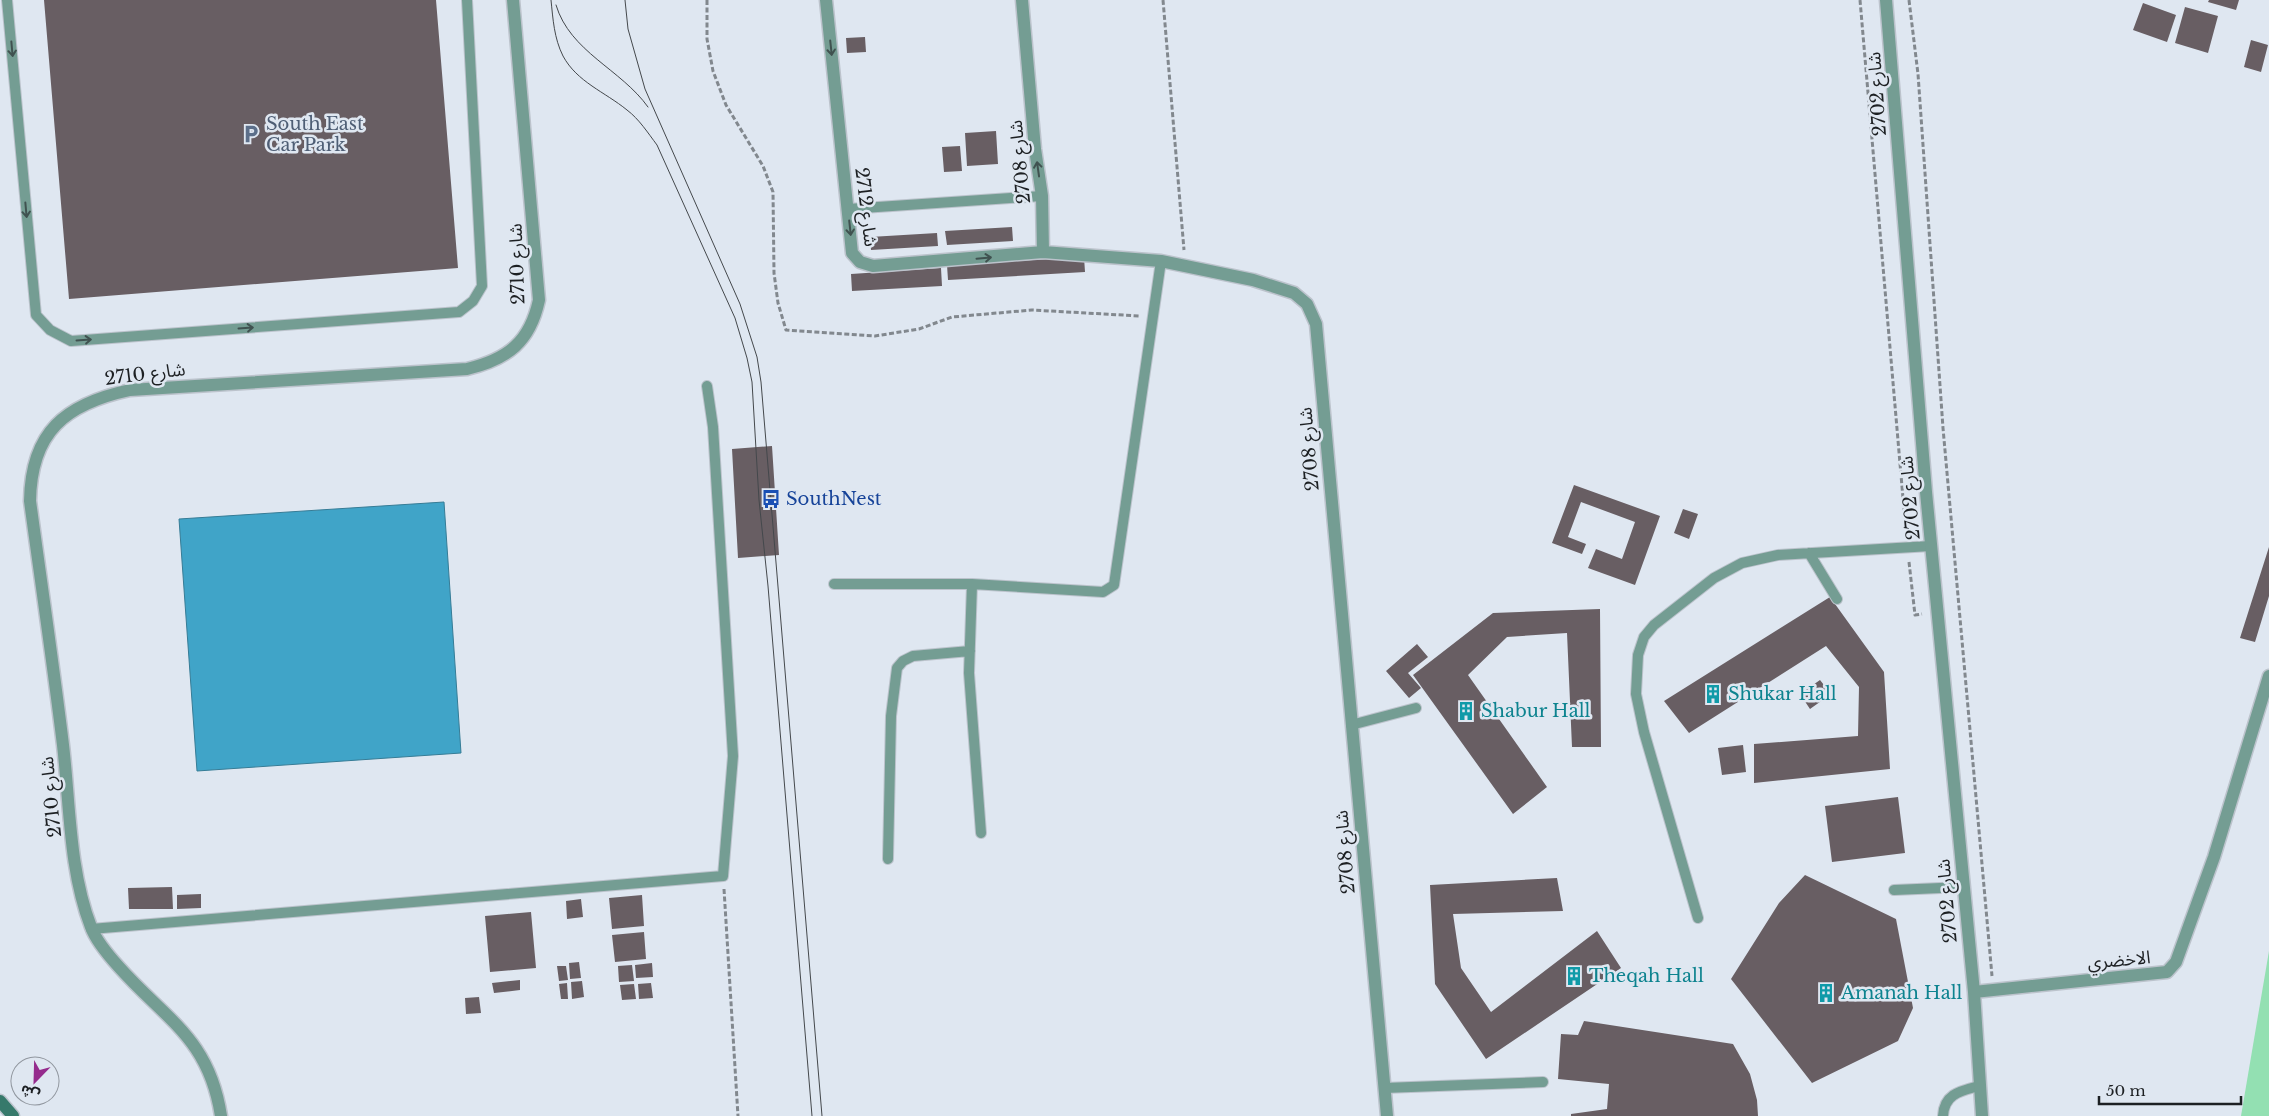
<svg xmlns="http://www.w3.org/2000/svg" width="2269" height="1116" viewBox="0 0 2269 1116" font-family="'Libre Baskerville','Noto Sans Arabic',serif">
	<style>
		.green { fill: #93e0b2 }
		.water { fill: #40a4c8; stroke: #367c96 }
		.building { fill: #685e63 }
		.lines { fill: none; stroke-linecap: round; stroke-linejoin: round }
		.service-casing { stroke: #bcc3cc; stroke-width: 12 }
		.minor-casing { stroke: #bcc3cc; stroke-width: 15 }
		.secondary-casing { stroke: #bcc3cc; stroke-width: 15 }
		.path { stroke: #82888e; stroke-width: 3; stroke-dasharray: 5 2.5; stroke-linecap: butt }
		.service { stroke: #749d93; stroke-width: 10 }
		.minor { stroke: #749d93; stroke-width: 12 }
		.secondary { stroke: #36796b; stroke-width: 12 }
		.tram { stroke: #44484c; stroke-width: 1 }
		.oneway { stroke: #405250 }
		.labels { text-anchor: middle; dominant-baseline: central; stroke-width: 5; stroke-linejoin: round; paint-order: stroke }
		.street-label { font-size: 18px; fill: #1d2023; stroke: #dfe7f1 }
		.service-label { font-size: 18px; fill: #4e5e75; stroke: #dfe7f1; text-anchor: start }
		.transit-label { font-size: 18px; fill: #164399; stroke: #dfe7f1; text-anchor: start }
		.culture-label { font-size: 18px; fill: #0d838f; stroke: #dfe7f1; text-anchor: start }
	</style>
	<rect width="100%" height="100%" fill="#dfe7f1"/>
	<path class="green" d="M2269,951V1116H2241Z"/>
	<path class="water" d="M444,502L461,753L197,771L179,519Z"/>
	<path class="building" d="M44,0H436L458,268L69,299Z
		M2209,0H2239L2236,10L2208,2Z
		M2143,3L2176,15L2167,42L2133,30Z
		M2185,7L2218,16L2208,53L2175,43Z
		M865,37L866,52L847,53L846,38Z
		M2251,40L2268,45L2261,72L2244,67Z
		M996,131L998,164L967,166L965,133Z
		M960,146L962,171L944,172L942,147Z
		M1012,227L1013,241L947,245L945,231Z
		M937,233L938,246L871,250L870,237Z
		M1084,257L1085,272L948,280L947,265Z
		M941,268L942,286L852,291L851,274Z
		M772,446L779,555L738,558L732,449Z
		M1574,485L1660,516L1635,585L1588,568L1596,549L1622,559L1635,522L1581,502L1568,537L1586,544L1582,554L1552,543Z
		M1683,509L1698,514L1689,539L1674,533Z
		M2269,547V596L2255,642L2240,638Z
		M1830,597L1884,672L1890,769L1754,783V744L1858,736L1859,687L1826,646L1689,733L1664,701Z
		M1600,609L1601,747H1572L1567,633L1507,637L1468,675L1547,787L1513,814L1413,675L1493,613Z
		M1417,644L1428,657L1408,673L1421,688L1409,698L1386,671Z
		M1820,680L1831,694L1810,709L1800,694Z
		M1743,745L1746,772L1722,775L1718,748Z
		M1898,797L1905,853L1832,862L1825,806Z
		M1805,875L1896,919L1913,1008L1898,1041L1812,1083L1731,979L1779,903Z
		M1557,878L1563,911L1453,914L1461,968L1491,1012L1597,931L1621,968L1486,1059L1435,984L1430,885Z
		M172,887L173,909H129L128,888Z
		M201,894V908L177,909V895Z
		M642,895L644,926L612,929L609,898Z
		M581,899L583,917L567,919L566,901Z
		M531,912L536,968L490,972L485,916Z
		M644,932L646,959L615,962L612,935Z
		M579,962L581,978L570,979L569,963Z
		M652,963L653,977L636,978L635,965Z
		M632,965L634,981L619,982L618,966Z
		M557,966H566L568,980L559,981Z
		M520,980V990L494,993L492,983Z
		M582,981L584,997L572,999L571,982Z
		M567,983L568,999H561L559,984Z
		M651,983L653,998L639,999L638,984Z
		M634,984L636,999L622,1000L620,985Z
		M479,997L481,1013L466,1014L465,998Z
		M1584,1021L1733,1044L1750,1074L1757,1100L1758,1116H1571V1114L1607,1109L1609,1084L1558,1079L1561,1034L1578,1035Z"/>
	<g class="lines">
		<g class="service-casing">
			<path id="service" d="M7,0L36,315L50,330L71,341L459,312L473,301L482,286L467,0
				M848,209L1042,196
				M1809,553L1837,599
				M834,584H972L1103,592L1114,585L1161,261
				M972,584L969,673L981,833
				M1351,725L1416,708
				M888,859L891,716L897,668L903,661L913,656L970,651
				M1894,890L1964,887
				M1698,918L1644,732L1636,694L1638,655L1644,637L1654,625L1714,578L1742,563L1778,555L1931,546
				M91,929L723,876L733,756L713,427L707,386
				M1384,1088L1543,1082
				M1943,1116C1944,1094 1960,1091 1979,1086"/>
		</g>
		<g class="minor-casing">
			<path id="minor" d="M826,0L852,253L860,262L873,266L1043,252L1161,261L1253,280L1294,293L1307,304L1316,324L1387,1116
				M1022,0L1035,149L1042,196L1043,252
				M1886,0L1926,492L1974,992L1982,1116
				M1974,992L2167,972L2176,962L2214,857L2269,676
				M221,1116C209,1038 166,1020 119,967C109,956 96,941 91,927C69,870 70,805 63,745C53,663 41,582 30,501C31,432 65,404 130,390L467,369C508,359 530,342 539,300L513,0"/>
		</g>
		<g class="secondary-casing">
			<path id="secondary" d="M0,1101L13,1116"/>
		</g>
		<path class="path" d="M707,0V39L713,71L726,105L763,166L773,192L774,273L778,303L786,330L875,336L919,329L952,317L1032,310L1140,316
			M1163,0L1184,250
			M1860,0L1906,533
			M1909,0L1918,74L1943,428L1992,976
			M1909,562L1915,615L1922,614
			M724,889L738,1116"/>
		<use href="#service" class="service"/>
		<use href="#minor" class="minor"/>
		<use href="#secondary" class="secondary"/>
		<path class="tram" d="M551,0C553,19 554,38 563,56C577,82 605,92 627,110C639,119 648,133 657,145L735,318L747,358L752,382L759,500L768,586L812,1116
			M625,0L628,29L645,89L740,304L757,357L761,382L822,1116
			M556,5C570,52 621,69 648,107"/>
	</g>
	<defs><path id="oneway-shaft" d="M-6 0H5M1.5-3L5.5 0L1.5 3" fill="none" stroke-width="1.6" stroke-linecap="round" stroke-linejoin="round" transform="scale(1.25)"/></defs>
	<g class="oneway">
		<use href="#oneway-shaft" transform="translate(831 48) rotate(84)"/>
		<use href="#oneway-shaft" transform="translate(12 49) rotate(85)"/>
		<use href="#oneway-shaft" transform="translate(1038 169) rotate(-98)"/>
		<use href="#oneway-shaft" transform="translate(26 210) rotate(85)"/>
		<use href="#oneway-shaft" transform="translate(850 228) rotate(84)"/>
		<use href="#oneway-shaft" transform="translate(984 258) rotate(-5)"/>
		<use href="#oneway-shaft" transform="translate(246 328) rotate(-4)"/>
		<use href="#oneway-shaft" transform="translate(84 340) rotate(-4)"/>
	</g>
	<defs>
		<g id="parking-bare" transform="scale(1.5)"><path d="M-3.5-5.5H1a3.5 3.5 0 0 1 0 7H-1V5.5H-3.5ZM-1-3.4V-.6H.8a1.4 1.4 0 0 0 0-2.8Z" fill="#5c6f8a" stroke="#dfe7f1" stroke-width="2.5" paint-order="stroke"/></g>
		<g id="bus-bare" transform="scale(1.5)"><path d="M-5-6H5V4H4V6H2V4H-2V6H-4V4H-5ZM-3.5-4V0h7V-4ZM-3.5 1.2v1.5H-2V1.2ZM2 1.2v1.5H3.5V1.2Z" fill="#1a4fb4" stroke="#dfe7f1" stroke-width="2.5" paint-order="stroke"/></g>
		<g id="building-bare" transform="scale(1.5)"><path d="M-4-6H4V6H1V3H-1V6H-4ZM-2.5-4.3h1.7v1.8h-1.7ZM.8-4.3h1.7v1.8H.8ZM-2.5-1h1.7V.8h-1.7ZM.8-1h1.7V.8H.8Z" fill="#0f9aa8" stroke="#dfe7f1" stroke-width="2.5" paint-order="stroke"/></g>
	</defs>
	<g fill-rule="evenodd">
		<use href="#parking-bare" x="251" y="134"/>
		<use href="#bus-bare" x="771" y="499"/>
		<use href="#building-bare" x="1713" y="694"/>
		<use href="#building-bare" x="1466" y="711"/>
		<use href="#building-bare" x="1574" y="976"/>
		<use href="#building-bare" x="1826" y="993"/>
	</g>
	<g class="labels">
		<g class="street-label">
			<text transform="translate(1877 94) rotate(-94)">شارع 2702</text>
			<text transform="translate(1020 162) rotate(-96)">شارع 2708</text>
			<text transform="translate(866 207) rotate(83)">شارع 2712</text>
			<text transform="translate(517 264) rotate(-92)">شارع 2710</text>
			<text transform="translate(145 374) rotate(-7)">شارع 2710</text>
			<text transform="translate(1309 449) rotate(-95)">شارع 2708</text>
			<text transform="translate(1910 498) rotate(-95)">شارع 2702</text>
			<text transform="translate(51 797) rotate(-96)">شارع 2710</text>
			<text transform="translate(1345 852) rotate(-95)">شارع 2708</text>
			<text transform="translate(1947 901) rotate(-95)">شارع 2702</text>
			<text transform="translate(2119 960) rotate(-5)">الاخضري</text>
		</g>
		<g class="service-label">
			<text x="266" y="124">South East<tspan x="266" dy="21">Car Park</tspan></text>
		</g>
		<g class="transit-label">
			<text x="786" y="499">SouthNest</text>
		</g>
		<g class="culture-label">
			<text x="1728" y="694">Shukar Hall</text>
			<text x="1481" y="711">Shabur Hall</text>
			<text x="1589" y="976">Theqah Hall</text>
			<text x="1841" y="993">Amanah Hall</text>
		</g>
	</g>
	<g transform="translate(35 1081) rotate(203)"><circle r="24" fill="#dfe7f1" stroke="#91979f"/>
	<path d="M0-4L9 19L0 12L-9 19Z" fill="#952b8d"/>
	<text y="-8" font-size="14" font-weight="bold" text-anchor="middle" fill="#1d2023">ش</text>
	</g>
	<path d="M2099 1096v8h142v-8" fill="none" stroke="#1d2023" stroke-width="2.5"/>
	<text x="2106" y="1096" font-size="15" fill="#1d2023" stroke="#dfe7f1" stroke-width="4" paint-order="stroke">50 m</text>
</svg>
